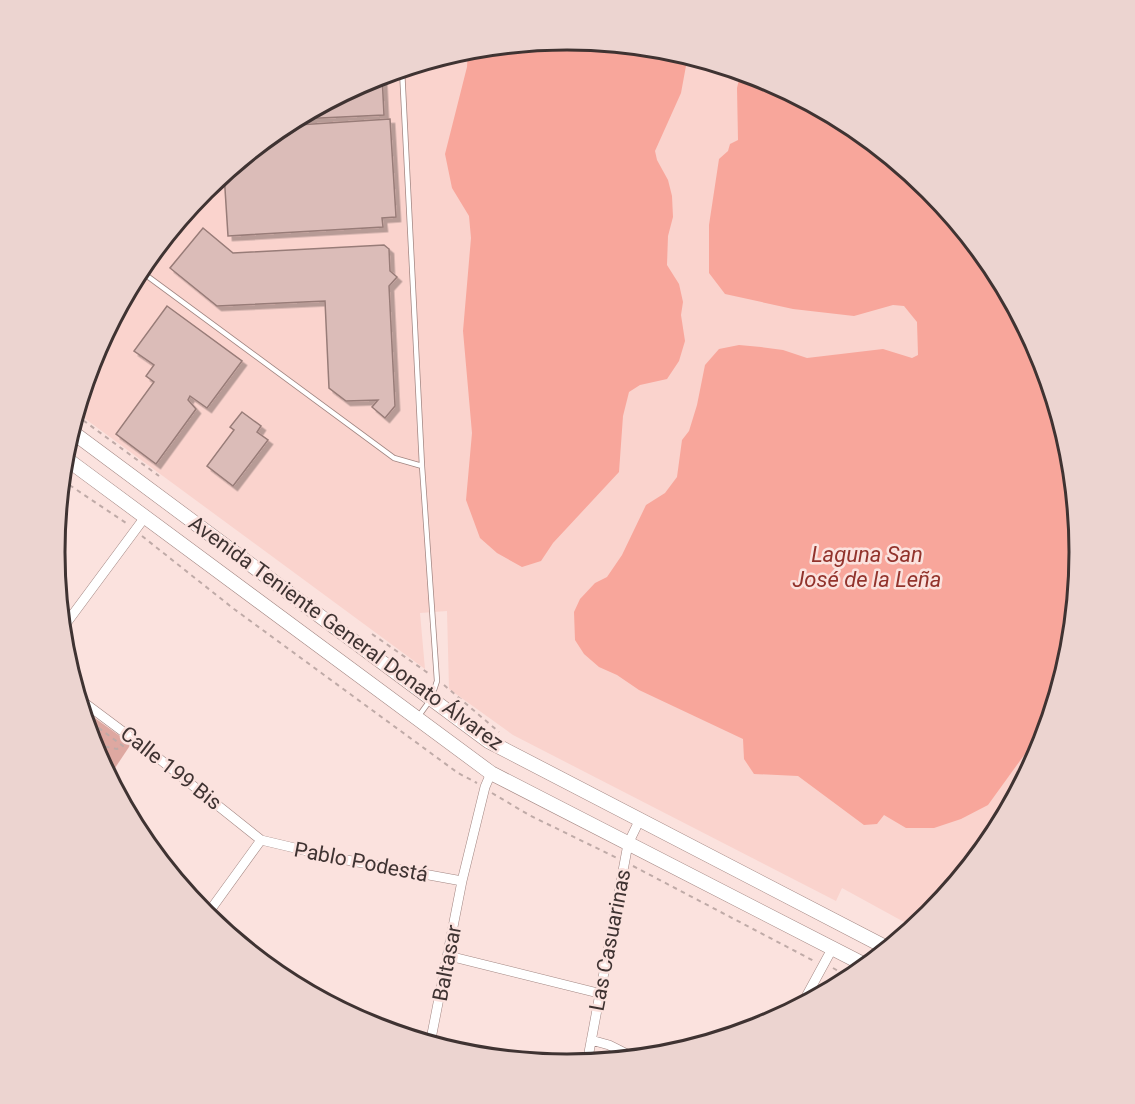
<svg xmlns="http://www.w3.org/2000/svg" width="1135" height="1104" viewBox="0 0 1135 1104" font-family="Roboto,sans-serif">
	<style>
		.built { fill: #fad3cd }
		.green { fill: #dea8a1 }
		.water { fill: #f8a69b }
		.building { fill: #dbbcb8; stroke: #987c78; stroke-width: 1.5; filter: url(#shadow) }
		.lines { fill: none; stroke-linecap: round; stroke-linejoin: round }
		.lane-casing { stroke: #a28682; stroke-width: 6 }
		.street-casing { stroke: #a28682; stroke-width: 10 }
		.secondary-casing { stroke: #a28682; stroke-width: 15 }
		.path { stroke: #bfaaa7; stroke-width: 2; stroke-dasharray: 4.5 4.5; stroke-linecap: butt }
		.lane { stroke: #fff; stroke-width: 4.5 }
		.street { stroke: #fff; stroke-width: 9 }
		.secondary { stroke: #fff; stroke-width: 14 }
		.labels { text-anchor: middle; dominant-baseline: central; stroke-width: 5; stroke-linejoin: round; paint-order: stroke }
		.street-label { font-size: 21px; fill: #3f3332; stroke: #fbe2de }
		.water-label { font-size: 22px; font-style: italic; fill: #92332c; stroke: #fbe2de }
		.rim { fill: none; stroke: #3f3332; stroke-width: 3 }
	</style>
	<defs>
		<filter id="shadow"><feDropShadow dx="4.5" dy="4.5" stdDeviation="0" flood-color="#0004"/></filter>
	</defs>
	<rect width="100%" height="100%" fill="#fbe2de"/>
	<path class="built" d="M568,39L668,49L764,78L853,126L930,190L994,267L1042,356L1071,452L1080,552L1071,652L1041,749L994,837L930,915L915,928L842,888L836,901L513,735L449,689L447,611L420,613L425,669L76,412L94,355L141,267L205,189L283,125L372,78L468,49Z"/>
	<path class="green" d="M81,708L131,744L109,777L93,748Z"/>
	<path class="water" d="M568,39L668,49L688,55L681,93L655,151L657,160L668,180L672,196L673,217L668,236L667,265L679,284L683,302L681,315L685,341L679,361L667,379L640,385L629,392L623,416L619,472L553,543L541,561L522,567L497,553L480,538L466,500L472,433L463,331L471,238L469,216L452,188L445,154L467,67L468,49Z
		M741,71L764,78L853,126L930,190L994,267L1042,356L1071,452L1080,552L1071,652L1051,718L988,805L961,819L934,828H906L884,815L877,824L864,825L798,776L754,774L744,759L743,739L639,690L617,675L599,667L584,654L575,640L574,612L580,599L595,583L607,577L622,555L646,505L665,493L677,477L682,440L689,431L697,405L705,365L719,349L739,345L761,347L783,350L807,358L883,349L912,358L918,355L917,322L904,306L893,305L854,316L793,309L725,294L709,273V225L719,159L728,151L730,144L738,140L737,88Z"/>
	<path class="building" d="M382,75L384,115L299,119V117Z
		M390,119L396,217L382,218L383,227L228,236L224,173L282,126Z
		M203,228L233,253L384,245L389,249L390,271L397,277L389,286L395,406L385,418L372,407L378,400L346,401L329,388L325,301L217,306L170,268Z
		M167,306L242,361L207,408L190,396L188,400L196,409L156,464L116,434L154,382L146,376L154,365L134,351Z
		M242,412L261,426L257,432L268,440L233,486L207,466L234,430L230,427Z"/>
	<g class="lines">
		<g class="lane-casing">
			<path id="lane" d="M402,69L422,466L437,681L431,699L418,717
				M139,270L394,458L422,466"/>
		</g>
		<g class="street-casing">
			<path id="street" d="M62,629L145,517
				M78,698L157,757L261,840L341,859L462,881
				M206,916L261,840
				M449,956L598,993
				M801,1006L832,949
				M591,1040L609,1045L635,1058
				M430,1044L462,881L485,787L491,773
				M587,1063L628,844L640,819"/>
		</g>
		<g class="secondary-casing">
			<path id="secondary" d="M71,431L488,741L889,949
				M64,457L491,773L867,966"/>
		</g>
		<path class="path" d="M76,415L159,476
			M62,480L129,525
			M142,536L234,609L458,773L477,783
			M372,634L428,673
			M444,685L499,732
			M84,717L123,746L117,749L92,744
			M492,793L529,815L617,858
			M633,866L814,961
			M833,968L852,979"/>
		<use href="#lane" class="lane"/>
		<use href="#street" class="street"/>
		<use href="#secondary" class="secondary"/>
	</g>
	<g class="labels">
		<g class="street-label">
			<text transform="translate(346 633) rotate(36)">Avenida Teniente General Donato Álvarez</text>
			<text transform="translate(171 768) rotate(38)">Calle 199 Bis</text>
			<text transform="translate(361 862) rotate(11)">Pablo Podestá</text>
			<text transform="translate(610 940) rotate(-79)">Las Casuarinas</text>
			<text transform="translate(447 963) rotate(-79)">Baltasar</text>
		</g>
		<g class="water-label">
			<text x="867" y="554">Laguna San<tspan x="867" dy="25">José de la Leña</tspan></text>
		</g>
	</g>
	<path d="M0 0H1135V1104H0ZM65 552a502 502 0 1 1 1004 0a502 502 0 1 1-1004 0Z" fill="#ecd4d0" fill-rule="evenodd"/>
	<path class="rim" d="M65 552a502 502 0 1 1 1004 0a502 502 0 1 1-1004 0Z"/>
</svg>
